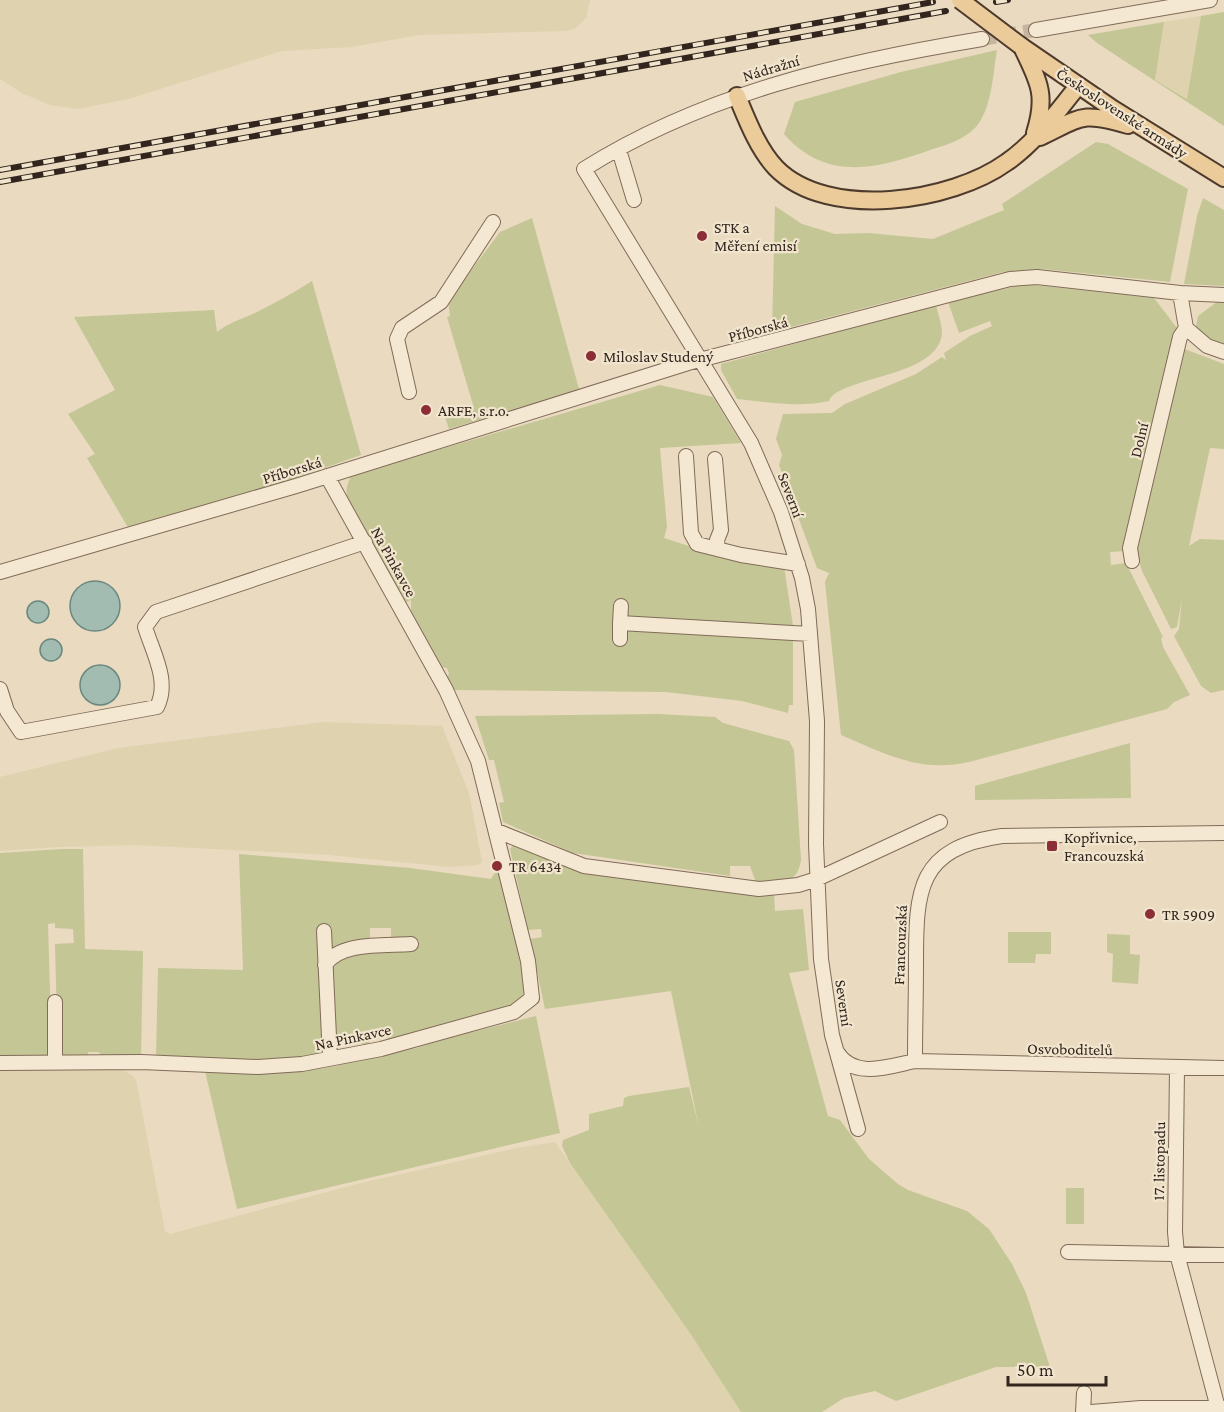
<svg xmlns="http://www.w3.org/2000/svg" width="1224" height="1412" viewBox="0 0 1224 1412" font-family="'Crimson Pro',serif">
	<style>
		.farmland { fill: #ded3ae }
		.green { fill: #c4c695 }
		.water { fill: #a2bcb2; stroke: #6b887f; stroke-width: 1.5 }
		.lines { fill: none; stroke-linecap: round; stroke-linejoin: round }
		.minor-tunnel { stroke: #c4b69f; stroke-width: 14; stroke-dasharray: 14 7; stroke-linecap: butt }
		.minor-casing { stroke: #816b59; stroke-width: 16 }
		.major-casing { stroke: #4e3a2d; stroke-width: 20 }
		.minor { stroke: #f5e8d2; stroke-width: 14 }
		.major { stroke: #ebcb99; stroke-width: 16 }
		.rail-casing { stroke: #31251d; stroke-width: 6 }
		.rail { stroke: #f2e5ce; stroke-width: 4; stroke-dasharray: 11; stroke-linecap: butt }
		.major-bridge-casing { stroke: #4e3a2d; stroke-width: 20; stroke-linecap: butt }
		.major-bridge { stroke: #ebcb99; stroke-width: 16 }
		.poi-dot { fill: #8b2e36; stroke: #f2e5ce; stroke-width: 2 }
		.labels { text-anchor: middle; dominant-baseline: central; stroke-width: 4.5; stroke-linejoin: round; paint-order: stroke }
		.street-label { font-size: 16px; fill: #31251d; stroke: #f2e5ce }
		.poi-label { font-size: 16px; fill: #31251d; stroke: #f2e5ce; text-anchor: start }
	</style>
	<rect width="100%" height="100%" fill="#e9dac0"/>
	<path class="farmland" d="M0,0H590L586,18L574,29L565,31L419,35L352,47L282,51L128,99L78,109L50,105L22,93L0,79Z
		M1201,16L1188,99L1155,80L1164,22Z
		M323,722L442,726L469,793L482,862L477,865L450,867L329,855L136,845L60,847L0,851V777L118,748Z
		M0,1070H123L132,1075L136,1080L165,1231L170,1234L357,1184L517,1148L555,1142L690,1333L741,1412H0Z"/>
	<path class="green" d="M1224,12V126L1097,43L1088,35L1164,22L1155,80L1187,99L1201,16Z
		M997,50C993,73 992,110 975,128C963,140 946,145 930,150C877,169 826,182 784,134L795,102L901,72Z
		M1096,142L1108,144L1188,189L1170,282L1042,269L1003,272L772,332L775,206L802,224L835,234L868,233L933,239L1004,210L1002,204Z
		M1203,198L1224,210V286L1184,284L1197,216Z
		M532,218L579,389L449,429L445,417L474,408L447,317L450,316L448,301L500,232Z
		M312,281L361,455L242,497L129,529L87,458L95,454L68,414L115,390L74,317L214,310L217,332C231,321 243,319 259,311C277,302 295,292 312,281Z
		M1025,284L1154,298L1177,328L1125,551L1110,552L1111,565L1126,563L1163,637L1161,638L1163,647L1190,695L1174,702L1167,709L969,762C919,773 886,754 841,735L825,582L829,573L817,568L779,465L782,455L776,439L783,414L832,413L845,404L916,374L942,357L946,360L944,353L970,336L992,326L990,321L959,333L948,302Z
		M1217,302H1224V347L1206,338L1196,327L1198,316Z
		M936,305C938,314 942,324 942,333C939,378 839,376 829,401C798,408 769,402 737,399L721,370V364Z
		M1182,348L1224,364V449L1210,448L1189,546L1200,539L1224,540V690L1211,693L1201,686L1174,636L1179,629L1182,599L1177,627L1171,629L1142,571L1135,548Z
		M660,385L713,397L741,443L660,448L667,527L664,538L729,559L784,566L793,626L625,617L624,628L793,637V705H789L788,713L742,701L666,692L452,690L446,679L449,674L447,668L440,667L411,614V600L404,603L361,531L358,516C345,506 343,488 352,475Z
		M658,714L715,717L723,723L789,741L794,750L801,860C797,887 779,881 756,883L750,866H730V876L573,853L503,822L499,803L504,802L494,760H489L475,716Z
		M1130,743L1131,798L975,800V786Z
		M514,844L578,868L774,894L775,911L803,909L809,970L789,973L828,1116L840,1120L869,1159L898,1184L908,1190L967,1211L989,1229L1012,1264L1026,1293L1050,1367H996L896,1401L875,1391L844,1398L822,1412H741L690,1333L570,1163L562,1146L563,1140L589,1130V1114L623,1106L624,1098L629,1096L689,1087L699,1128L671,991L545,1009L530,939L542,937L541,929L528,930L510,849Z
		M62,849H83L85,949L143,951L141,1058H106L98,1052H88V1059L58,1060L55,944L74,943L73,929L55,928V923L48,924L52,1060L0,1059V853Z
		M239,854L410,868L491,879L494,874L502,869L526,975C527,992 525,1000 509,1008L389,1041L385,1035H371L369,1045L358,1043L335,1047L331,963L391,940V928H370V941L328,952L327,927L320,924L325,1055L246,1063L164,1055L156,1058L158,968L243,970Z
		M1008,932H1051V954H1036L1035,963H1008Z
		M1107,934L1130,935V954L1140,955L1138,984L1112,982L1113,954L1107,952Z
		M536,1016L560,1133L237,1209L205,1071C230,1072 338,1075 351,1059L417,1048L472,1029L473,1032Z
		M1066,1188H1084V1224H1066Z"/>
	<path class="water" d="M70 606a25 25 0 1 1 50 0a25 25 0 1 1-50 0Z
		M27 612a11 11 0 1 1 22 0a11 11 0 1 1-22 0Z
		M40 650a11 11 0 1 1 22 0a11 11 0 1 1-22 0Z
		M80 685a20 20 0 1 1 40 0a20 20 0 1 1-40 0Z"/>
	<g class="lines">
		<path class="minor-tunnel" d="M982,39L1036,30"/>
		<g class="minor-casing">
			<path id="minor" d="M1036,30L1210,0
				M619,150L634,200
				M1180,293L1186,328L1207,346L1224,352
				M409,392L397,339L402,328L441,302L493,222
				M686,456L691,533L697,544L741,555L798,564
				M715,459L721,530L717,540L718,549
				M1132,561L1130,548L1180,337L1186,328
				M0,572L296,486L688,363L1010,279L1037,277L1180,293L1224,295
				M621,606L620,623L810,634
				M620,639V623
				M0,689L7,711L21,732L157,707C170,681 153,653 145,627L156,612L365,542
				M497,831L584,866L759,889L798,885L817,879L940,822
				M324,931L330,1058
				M325,965C340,941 386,946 411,944
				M55,1002V1063
				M837,1052C854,1080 890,1066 915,1061L1224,1068
				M915,1061C915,1028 916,996 916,964C916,890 917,848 1002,836L1224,833
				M0,1063L141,1062L258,1067L302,1064L381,1049L514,1012L532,998L528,961L478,761L446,690L327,476
				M1177,1068L1175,1232L1177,1254L1218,1408
				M858,1129L832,1035L821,959L816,844L817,721L808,609L802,578L781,512L751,443L584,169C705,93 843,62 982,39
				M1068,1252L1224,1255
				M1083,1412L1084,1393
				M1091,1412L1141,1408H1224"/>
		</g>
		<g class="major-casing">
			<path id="major" d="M1021,46L1113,109L1224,178
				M1022,47C1039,82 1047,95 1035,133
				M737,96C747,120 758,149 776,168C828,221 952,202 1007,162C1036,142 1056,113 1078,86
				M1040,137C1082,117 1081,111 1128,125"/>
		</g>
		<use href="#minor" class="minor"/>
		<use href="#major" class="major"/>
		<g class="rail-casing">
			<path id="rail" d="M996,2L1008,0
				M0,170L933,2
				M0,182L946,11"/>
		</g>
		<use href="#rail" class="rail"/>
		<g class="major-bridge-casing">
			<path id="major-bridge" d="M960,0L1021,46"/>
		</g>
		<use href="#major-bridge" class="major-bridge"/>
	</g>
	<g class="poi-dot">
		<circle cx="702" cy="236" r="6"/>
		<circle cx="591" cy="356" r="6"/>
		<circle cx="426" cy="410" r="6"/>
		<rect x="1046" y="840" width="12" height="12" rx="3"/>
		<circle cx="497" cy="866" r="6"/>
		<circle cx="1150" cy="914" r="6"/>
	</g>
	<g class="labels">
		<g class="street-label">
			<text transform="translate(771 68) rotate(-17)">Nádražní</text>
			<text transform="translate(1122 113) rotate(33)">Československé armády</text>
			<text transform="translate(758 329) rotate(-15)">Příborská</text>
			<text transform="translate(1139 440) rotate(-77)">Dolní</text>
			<text transform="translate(292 470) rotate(-17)">Příborská</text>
			<text transform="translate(791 495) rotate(69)">Severní</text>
			<text transform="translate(394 562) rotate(61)">Na Pinkavce</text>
			<text transform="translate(900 945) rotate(-88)">Francouzská</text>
			<text transform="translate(844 1003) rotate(82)">Severní</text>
			<text transform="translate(353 1037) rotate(-12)">Na Pinkavce</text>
			<text transform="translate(1070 1049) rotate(1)">Osvoboditelů</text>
			<text transform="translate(1159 1161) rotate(-89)">17. listopadu</text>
		</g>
		<g class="poi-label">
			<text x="714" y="227">STK a<tspan x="714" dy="18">Měření emisí</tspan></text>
			<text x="603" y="356">Miloslav Studený</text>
			<text x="438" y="410">ARFE, s.r.o.</text>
			<text x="1064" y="837">Kopřivnice,<tspan x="1064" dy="18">Francouzská</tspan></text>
			<text x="509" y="866">TR 6434</text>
			<text x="1162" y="914">TR 5909</text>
		</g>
	</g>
	<path d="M1008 1376v9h98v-9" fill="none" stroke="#31251d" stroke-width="3"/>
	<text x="1017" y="1376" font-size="18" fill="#31251d" stroke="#f2e5ce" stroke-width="4.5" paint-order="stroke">50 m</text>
</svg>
